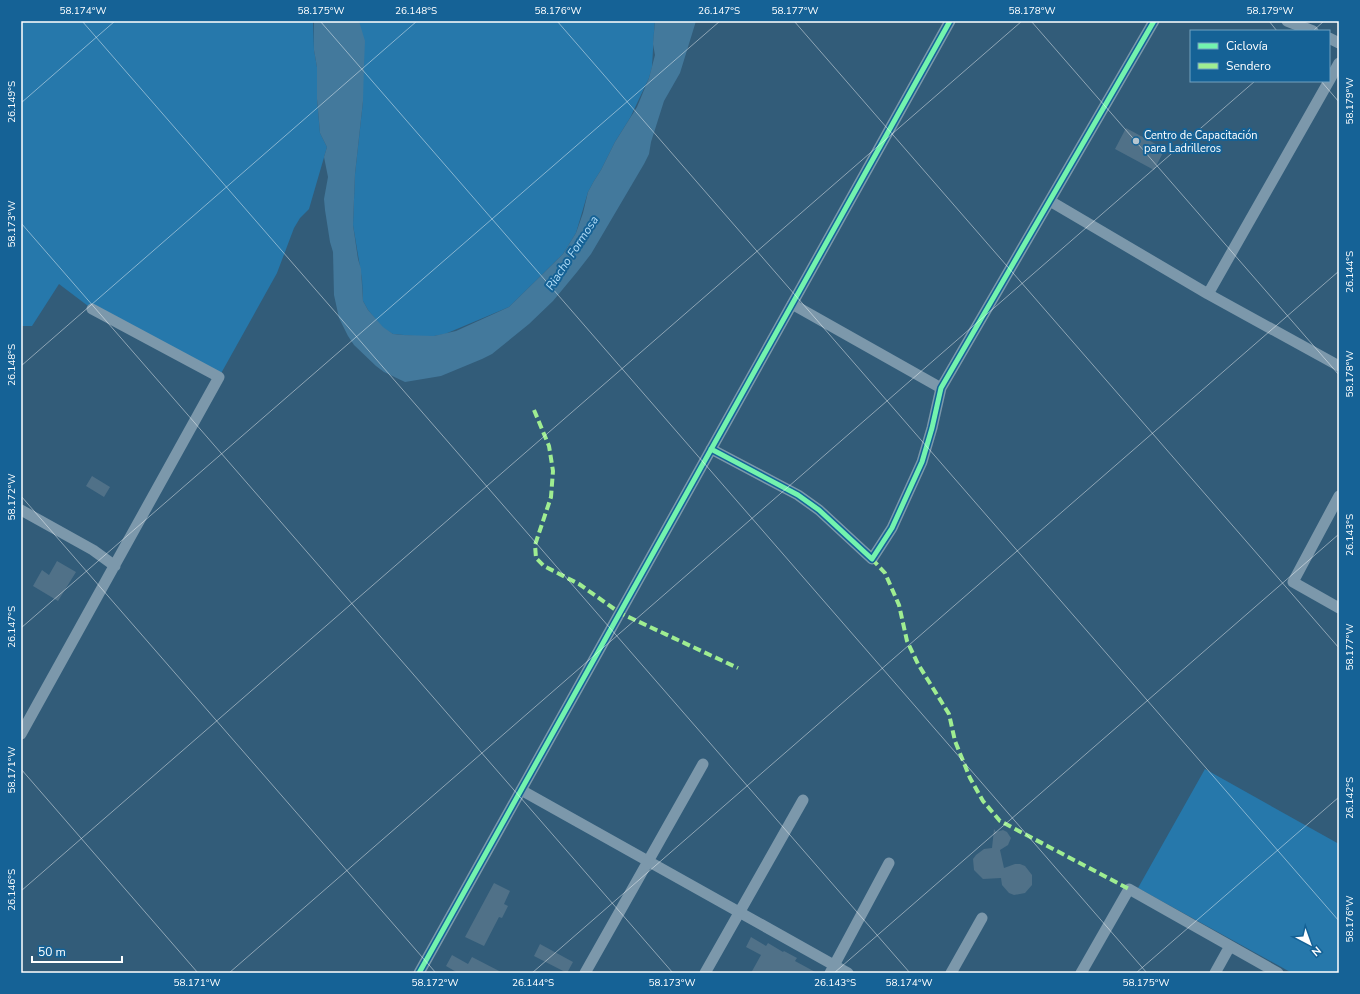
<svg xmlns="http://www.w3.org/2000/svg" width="1360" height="994" viewBox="0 0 1360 994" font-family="'Nunito Sans',sans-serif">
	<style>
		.green { fill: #2678ab }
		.water { fill: #43799c }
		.building { fill: #507188 }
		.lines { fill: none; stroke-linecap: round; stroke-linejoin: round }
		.street { stroke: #7c98ab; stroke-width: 11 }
		.quiet { stroke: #9fed91; stroke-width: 4; stroke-dasharray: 8 4; stroke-linecap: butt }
		.cycleway-casing { stroke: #156296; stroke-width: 8 }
		.cycleway { stroke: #73f3ae; stroke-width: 5 }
		.ticks { fill: none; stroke: #fff; stroke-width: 1; stroke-opacity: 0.45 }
		.poi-dot { fill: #b7c6d0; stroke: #156296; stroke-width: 1.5 }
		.labels { text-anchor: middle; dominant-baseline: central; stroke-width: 4; stroke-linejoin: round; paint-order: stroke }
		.poi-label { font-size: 11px; fill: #fff; stroke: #156296; text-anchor: start }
		.water-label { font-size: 12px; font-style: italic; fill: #b3def8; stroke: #156296 }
		.neatline { fill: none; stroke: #fff; stroke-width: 1.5 }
		.ticks-label { font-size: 10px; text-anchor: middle; fill: #fff }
	</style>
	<rect width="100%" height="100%" fill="#325c79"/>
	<path class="green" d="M21,21H313L314,50L317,67V99L320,133L327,147L309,209L300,218L294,228L277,273L219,377L92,309L59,284L32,326H21Z
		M358,21H655L654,32L652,67L649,78L630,118L615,142L601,170L594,181L588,192L576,233L563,254L509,307L445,334L434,336H414L393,334L383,328L368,310L363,301L362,279L353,225L355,174L363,101Z
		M1205,769L1339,844V973H1292L1138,888Z"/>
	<path class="water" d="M314,21H359L365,41L364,65L363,101L355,174L353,225L358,259L361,269L363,301L368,310L383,327L393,334L403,335L434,336L456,331L509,307L563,254L576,233L583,213L588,192L594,181L601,170L615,142L637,107L649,78L655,55L653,44L655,21H696L680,73L664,101L651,142L649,154L644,164L591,254L577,272L553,301L529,324L492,354L482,359L441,376L405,382L384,372L376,366L354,345L348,336L339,318L334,295L333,252L330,242L325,210L324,199L328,177L324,157L327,147L320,133L317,99V67L314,50Z"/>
	<path class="building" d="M1126,128L1165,149L1154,170L1115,149Z
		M92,476L110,487L104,497L86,486Z
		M57,561L76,572L58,601L33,586L42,570L49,575Z
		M994,829L996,832L1003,830L1007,832L1011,838L1008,845L1000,850L1004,868L1015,864H1020L1025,866L1032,875V885L1025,893L1014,895L1009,893L1002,885L1001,878L983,879L974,870L973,859L976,855L984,849L992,848Z
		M494,883L510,891L504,904L508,906L502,918L499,917L484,946L465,937Z
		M751,937L766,946L768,943L783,952L784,951L797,958L795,961L817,973H751L761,955L746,947Z
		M540,944L573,962L567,973L534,956Z
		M452,955L468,964L472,957L503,973H458L446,966Z"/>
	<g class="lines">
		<path class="street" d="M1287,21L1313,31
			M1329,38L1339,43
			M1329,81L1339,63
			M1050,201L1208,294L1339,366
			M1208,294L1329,81
			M792,304L941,388
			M711,449L798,495L819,510L872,559L892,528L922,462L932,428L941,388L1154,21
			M1339,496L1293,582L1339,608
			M21,510L93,550L115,566
			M21,734L219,377L92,309
			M521,790L848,973
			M419,973L950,21
			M585,973L703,764
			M705,973L803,800
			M830,973L889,863
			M951,973L982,918
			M1081,973L1129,889L1278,973
			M1215,973L1230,946"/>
		<path class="quiet" d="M534,410L549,446L553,471L551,497L535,545L536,558L544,566L579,584L620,613L738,668
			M872,559L885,573L899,605L907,641L918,664L949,714L955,741L970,778L983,801L1000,821L1129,889"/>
		<g class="cycleway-casing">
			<path id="cycleway" d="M711,449L798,495L819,510L872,559L892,528L922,462L932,428L941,388L1154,21
				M419,973L950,21"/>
		</g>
		<use href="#cycleway" class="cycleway"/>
	</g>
	<path class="ticks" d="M82,21L910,973M320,21L1147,973M557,21L1339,921M794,21L1339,648M1031,21L1339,375M1269,21L1277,31M1313,31L1324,21M1321,81L1339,102M21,103L115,21M21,223L673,973M21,366L417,21M21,496L436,973M21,628L720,21M21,769L198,973M21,891L1022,21M229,973L1255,81M532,973L1339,271M834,973L1339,534M1136,973L1339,797"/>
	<circle class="poi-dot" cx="1136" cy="141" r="4"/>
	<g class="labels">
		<g class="poi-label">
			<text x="1144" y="135">Centro de Capacitación<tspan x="1144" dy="13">para Ladrilleros</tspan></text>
		</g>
		<g class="water-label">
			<text transform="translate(572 253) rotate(-57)">Riacho Formosa</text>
		</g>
	</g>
	<rect width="1360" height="994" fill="none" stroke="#156296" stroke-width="44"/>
	<rect x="1190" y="30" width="140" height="52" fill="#156296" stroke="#73a1c0"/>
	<rect x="1198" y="43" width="20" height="6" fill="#73f3ae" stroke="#73a1c0"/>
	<text x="1226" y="50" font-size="12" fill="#ffffff">Ciclovía</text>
	<rect x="1198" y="63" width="20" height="6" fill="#9fed91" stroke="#73a1c0"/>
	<text x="1226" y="70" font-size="12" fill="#ffffff">Sendero</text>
	<g transform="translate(1310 944) rotate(139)" stroke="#156296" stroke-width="3" paint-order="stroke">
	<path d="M0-3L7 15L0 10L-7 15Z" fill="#ffffff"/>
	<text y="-6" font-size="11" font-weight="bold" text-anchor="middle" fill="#ffffff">N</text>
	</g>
	<path d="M32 956v6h90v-6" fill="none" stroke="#ffffff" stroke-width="2"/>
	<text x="38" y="956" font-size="12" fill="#ffffff" stroke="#156296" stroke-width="3" paint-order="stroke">50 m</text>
	<rect x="22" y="22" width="1316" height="950" class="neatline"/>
	<g class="ticks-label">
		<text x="83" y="14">58.174°W</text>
		<text x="321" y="14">58.175°W</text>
		<text x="416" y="14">26.148°S</text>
		<text x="558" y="14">58.176°W</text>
		<text x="719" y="14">26.147°S</text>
		<text x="795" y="14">58.177°W</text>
		<text x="1032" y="14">58.178°W</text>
		<text x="1270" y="14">58.179°W</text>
		<text transform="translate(1349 101) rotate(-90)" y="4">58.179°W</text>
		<text transform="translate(11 102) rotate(-90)" y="4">26.149°S</text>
		<text transform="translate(11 224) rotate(-90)" y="4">58.173°W</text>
		<text transform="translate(1349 272) rotate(-90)" y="4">26.144°S</text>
		<text transform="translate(11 365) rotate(-90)" y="4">26.148°S</text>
		<text transform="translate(1349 374) rotate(-90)" y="4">58.178°W</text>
		<text transform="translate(11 497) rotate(-90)" y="4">58.172°W</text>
		<text transform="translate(1349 535) rotate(-90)" y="4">26.143°S</text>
		<text transform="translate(11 627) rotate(-90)" y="4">26.147°S</text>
		<text transform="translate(1349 647) rotate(-90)" y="4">58.177°W</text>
		<text transform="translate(11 770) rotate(-90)" y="4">58.171°W</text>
		<text transform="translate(1349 798) rotate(-90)" y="4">26.142°S</text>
		<text transform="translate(11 890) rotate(-90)" y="4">26.146°S</text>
		<text transform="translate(1349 919) rotate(-90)" y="4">58.176°W</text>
		<text x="197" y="986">58.171°W</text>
		<text x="435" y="986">58.172°W</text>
		<text x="533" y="986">26.144°S</text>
		<text x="672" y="986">58.173°W</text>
		<text x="835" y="986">26.143°S</text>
		<text x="909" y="986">58.174°W</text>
		<text x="1146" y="986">58.175°W</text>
	</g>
</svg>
